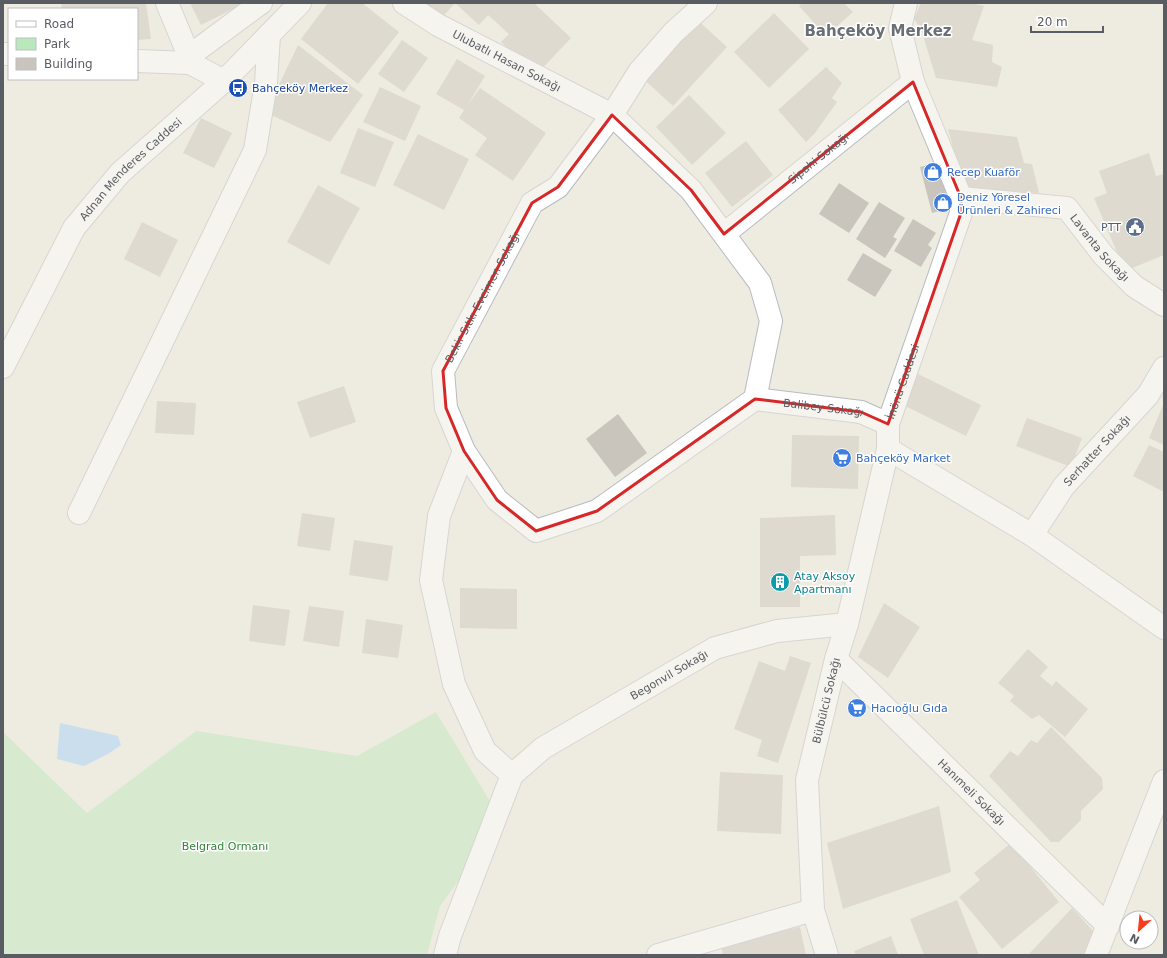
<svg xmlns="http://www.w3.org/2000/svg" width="1167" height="958" viewBox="0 0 1167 958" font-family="'DejaVu Sans',sans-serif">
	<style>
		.green { fill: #bae8bd }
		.water { fill: #9fcfff }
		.building { fill: #c9c5bd }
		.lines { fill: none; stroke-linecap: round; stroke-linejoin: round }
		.street-casing { stroke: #b8bbc1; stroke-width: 24 }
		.secondary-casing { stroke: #b9bcc4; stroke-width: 24 }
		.street { stroke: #fff; stroke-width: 22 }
		.secondary { stroke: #fff; stroke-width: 22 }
		.marked { fill: none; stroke: #d62828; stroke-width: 3; stroke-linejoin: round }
		.labels { text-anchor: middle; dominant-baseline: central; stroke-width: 3; stroke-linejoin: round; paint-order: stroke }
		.street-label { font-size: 11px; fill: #595d63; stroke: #fff }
		.transit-label { font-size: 11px; fill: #164399; stroke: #fff; text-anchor: start }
		.shop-label { font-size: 11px; fill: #366cbe; stroke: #fff; text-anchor: start }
		.service-label { font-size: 11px; fill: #4e5e75; stroke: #fff; text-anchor: end }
		.culture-label { font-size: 11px; fill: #0d838f; stroke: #fff; text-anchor: start }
		.park-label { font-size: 11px; fill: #2e8637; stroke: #fff }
		.district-label { font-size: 15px; font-weight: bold; fill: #6a6f75; stroke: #fff }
	</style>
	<rect width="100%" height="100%" fill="#eeebe0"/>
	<path class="green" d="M436,712L502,821L440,906L427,955H3V732L87,813L196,731L357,756Z"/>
	<path class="water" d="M60,723L118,736L121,745L108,754L84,766L57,759Z"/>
	<path class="building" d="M61,3H146L151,39L137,40V9H62Z
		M190,3H245L201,25Z
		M328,3H362L399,32L358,84L301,39Z
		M418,3H455L438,22Z
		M455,3H534L571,38L536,75L501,42L509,34L488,15L479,25Z
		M802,3H844L853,12L826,36L799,6Z
		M921,3H971L984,6L972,40L993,45L992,62L1002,67L997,87L936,78L921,29L914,19Z
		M774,13L809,49L769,88L734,52Z
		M693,16L727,47L673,106L639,75Z
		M402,40L428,58L404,92L378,74Z
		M298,45L363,95L330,142L269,114L275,93Z
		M457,59L485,76L467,106L480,88L546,133L513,181L475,155L487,138L459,118L464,110L436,94Z
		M826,67L842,83L832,98L837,102L815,133L806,142L778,110Z
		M380,87L421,106L405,141L363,122Z
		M689,95L726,133L692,165L656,127Z
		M201,118L232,133L214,168L183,153Z
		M358,128L394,142L375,187L340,173Z
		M948,129L1017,137L1024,163L1032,164L1039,193L964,188Z
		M418,134L469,159L444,210L393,185Z
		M746,141L773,175L732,207L705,173Z
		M1149,153L1156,176L1164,174V255L1125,271L1094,198L1107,193L1099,171Z
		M938,163L950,208L932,213L920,167Z
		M839,183L869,203L849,233L819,214Z
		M318,185L360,208L329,265L287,242Z
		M879,202L905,218L893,237L897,239L885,258L856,239Z
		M913,219L936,233L928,245L932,248L921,267L894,251Z
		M142,222L178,240L160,277L124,259Z
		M863,253L892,270L875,297L847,280Z
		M912,371L981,405L966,436L897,402Z
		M344,386L356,422L310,438L297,402Z
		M157,401L196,403L194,435L155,433Z
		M1164,403V445L1149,438Z
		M618,414L647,453L615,477L586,439Z
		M1027,418L1082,438L1071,467L1016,446Z
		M792,435L859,436L858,489L791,487Z
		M1149,445L1164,452V492L1133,476Z
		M302,513L335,518L330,551L297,546Z
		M835,515L836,555L800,556V607H760V518Z
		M354,540L393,546L388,581L349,575Z
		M460,588L517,589V629L460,628Z
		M884,603L920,627L888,678L858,657Z
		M253,605L290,610L285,646L249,641Z
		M309,606L344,611L339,647L303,641Z
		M366,619L403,625L398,658L362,653Z
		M1028,649L1048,667L1040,676L1052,686L1056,681L1088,709L1065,737L1039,715L1032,719L1010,701L1014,696L998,683Z
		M790,656L811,663L778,763L757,756L762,740L734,729L759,661L785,671Z
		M1051,727L1102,778L1103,789L1081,811V820L1059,842H1051L989,776L1010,751L1018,756L1031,740L1037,743Z
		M720,772L783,775L781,834L717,831Z
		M939,806L951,872L843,909L827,843Z
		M1011,843L1059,902L1002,949L959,897L980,880L974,873Z
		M957,900L979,955H924L910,919Z
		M1072,908L1095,933L1083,955H1028Z
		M800,927L806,955H723L721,945Z
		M891,936L898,955H856L854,951Z"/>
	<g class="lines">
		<g class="street-casing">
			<g id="street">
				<path d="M167,3L189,56L190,63L224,81"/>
				<path id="s1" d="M404,3L438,25L612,115L691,190L760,283L771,321L755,399L597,511L536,531L497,500L464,451"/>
				<path d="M3,54H9"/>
				<path d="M189,56L261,3"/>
				<path d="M137,61L190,63"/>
				<path id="s2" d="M961,198L1067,208L1104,256L1134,286L1164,305"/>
				<path id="s3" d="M724,234L913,82"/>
				<path id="s4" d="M755,399L861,412L888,424"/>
				<path d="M888,449L1032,535L1164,628"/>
				<path d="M79,513L255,150L266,83L269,35"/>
				<path id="s5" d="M1032,535L1064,486L1148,395L1164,368"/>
				<path id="s6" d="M836,659L1108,926"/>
				<path id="s7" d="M512,775L485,751L454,684L431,580L439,516L464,451L446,408L443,371L532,203L558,187L612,115L639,72L673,33L706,3"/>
				<path id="s8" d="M445,955L450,936L512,775L543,748L715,648L777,631L847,624"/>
				<path d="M658,955L813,910"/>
				<path id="s9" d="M827,955L813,910L807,780L836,659L847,624L888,449V424L961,213V198L913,82L900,28L906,3"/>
			</g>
		</g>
		<g class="secondary-casing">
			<g id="secondary">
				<path id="s10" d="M3,367L74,228L120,173L224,81L300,3"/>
				<path d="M1096,955L1164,781"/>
			</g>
		</g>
		<use href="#street" class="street"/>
		<use href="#secondary" class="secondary"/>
	</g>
	<path d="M0 0H1167V958H0ZM913,82L961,198V213L888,424L861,412L755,399L597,511L536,531L497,500L464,451L446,408L443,371L532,203L558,187L612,115L691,190L724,234Z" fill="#eeebe0" fill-opacity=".55" fill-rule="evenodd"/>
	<path class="marked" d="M913,82L961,198V213L888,424L861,412L755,399L597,511L536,531L497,500L464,451L446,408L443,371L532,203L558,187L612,115L691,190L724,234Z"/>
	<defs>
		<g id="bus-disc" transform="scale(1)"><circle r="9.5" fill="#1a4fb4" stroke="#fff"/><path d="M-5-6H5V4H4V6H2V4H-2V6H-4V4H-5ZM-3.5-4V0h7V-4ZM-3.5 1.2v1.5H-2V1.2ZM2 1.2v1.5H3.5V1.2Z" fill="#fff"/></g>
		<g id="shop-disc" transform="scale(1)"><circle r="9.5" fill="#3f7fe0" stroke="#fff"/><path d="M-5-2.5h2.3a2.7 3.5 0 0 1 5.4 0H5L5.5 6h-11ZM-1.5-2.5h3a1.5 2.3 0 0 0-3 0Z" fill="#fff"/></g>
		<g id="civic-disc" transform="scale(1)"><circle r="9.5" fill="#5c6f8a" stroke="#fff"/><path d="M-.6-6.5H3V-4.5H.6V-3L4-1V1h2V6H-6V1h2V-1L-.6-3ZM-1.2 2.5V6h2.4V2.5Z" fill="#fff"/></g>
		<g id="supermarket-disc" transform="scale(1)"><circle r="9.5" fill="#3f7fe0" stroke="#fff"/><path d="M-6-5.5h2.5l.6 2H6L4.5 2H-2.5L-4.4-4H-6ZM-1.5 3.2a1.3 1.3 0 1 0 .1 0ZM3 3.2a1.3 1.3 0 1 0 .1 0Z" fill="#fff"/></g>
		<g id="building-disc" transform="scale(1)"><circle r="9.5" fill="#0f9aa8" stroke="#fff"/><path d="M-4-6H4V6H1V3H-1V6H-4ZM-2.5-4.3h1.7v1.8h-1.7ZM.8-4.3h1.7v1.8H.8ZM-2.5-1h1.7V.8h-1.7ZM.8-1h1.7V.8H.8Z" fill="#fff"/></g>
	</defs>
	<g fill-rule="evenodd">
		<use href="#bus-disc" x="238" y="88"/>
		<use href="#shop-disc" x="933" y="172"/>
		<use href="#shop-disc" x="943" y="203"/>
		<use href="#civic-disc" x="1135" y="227"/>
		<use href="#supermarket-disc" x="842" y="458"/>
		<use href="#building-disc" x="780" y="582"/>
		<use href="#supermarket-disc" x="857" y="708"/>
	</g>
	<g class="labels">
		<g class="street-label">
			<text stroke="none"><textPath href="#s1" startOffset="118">Ulubatlı Hasan Sokağı</textPath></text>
			<text stroke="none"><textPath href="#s3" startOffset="121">Sipahi Sokağı</textPath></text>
			<text stroke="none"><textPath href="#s10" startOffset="238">Adnan Menderes Caddesi</textPath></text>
			<text stroke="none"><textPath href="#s2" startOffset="158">Lavanta Sokağı</textPath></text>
			<text stroke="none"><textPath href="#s7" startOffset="518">Bekir Sıtkı Evcimen Sokağı</textPath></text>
			<text stroke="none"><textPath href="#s9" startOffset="588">İnönü Caddesi</textPath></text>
			<text stroke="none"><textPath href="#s4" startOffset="69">Balibey Sokağı</textPath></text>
			<text stroke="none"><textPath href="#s5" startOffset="107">Serhatter Sokağı</textPath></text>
			<text stroke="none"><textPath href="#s8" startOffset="379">Begonvil Sokağı</textPath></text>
			<text stroke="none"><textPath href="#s9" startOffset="259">Bülbülcü Sokağı</textPath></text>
			<text stroke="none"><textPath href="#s6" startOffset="190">Hanımeli Sokağı</textPath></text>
		</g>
		<g class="transit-label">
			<text x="252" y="88">Bahçeköy Merkez</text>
		</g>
		<g class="shop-label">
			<text x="947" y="172">Recep Kuaför</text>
			<text x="957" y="197">Deniz Yöresel<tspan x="957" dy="13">Ürünleri &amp; Zahireci</tspan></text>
			<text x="856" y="458">Bahçeköy Market</text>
			<text x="871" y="708">Hacıoğlu Gıda</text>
		</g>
		<g class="service-label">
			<text x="1121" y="227">PTT</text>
		</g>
		<g class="culture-label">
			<text x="794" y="576">Atay Aksoy<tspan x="794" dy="13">Apartmanı</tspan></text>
		</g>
		<g class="park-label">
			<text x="225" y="846">Belgrad Ormanı</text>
		</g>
		<g class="district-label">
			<text x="878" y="31">Bahçeköy Merkez</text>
		</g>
	</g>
	<rect width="1167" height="958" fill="none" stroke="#595d63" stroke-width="8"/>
	<rect x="8" y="8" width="130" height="72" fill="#ffffff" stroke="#bdbec1"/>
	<rect x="16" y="21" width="20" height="6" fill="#ffffff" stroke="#bdbec1"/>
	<text x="44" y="28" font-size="12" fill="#595d63">Road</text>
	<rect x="16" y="38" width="20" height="12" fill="#bae8bd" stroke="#bdbec1"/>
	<text x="44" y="48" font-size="12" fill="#595d63">Park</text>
	<rect x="16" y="58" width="20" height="12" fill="#c9c5bd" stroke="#bdbec1"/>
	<text x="44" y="68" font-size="12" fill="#595d63">Building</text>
	<g transform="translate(1139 930) rotate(207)"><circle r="19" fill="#ffffff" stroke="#bdbec1"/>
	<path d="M0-3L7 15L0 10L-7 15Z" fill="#f73b1c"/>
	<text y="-6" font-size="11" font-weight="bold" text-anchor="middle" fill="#595d63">N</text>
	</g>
	<path d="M1031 26v6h72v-6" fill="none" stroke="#595d63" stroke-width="2"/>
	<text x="1037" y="26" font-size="12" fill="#595d63" stroke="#ffffff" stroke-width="3" paint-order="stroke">20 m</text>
</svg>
